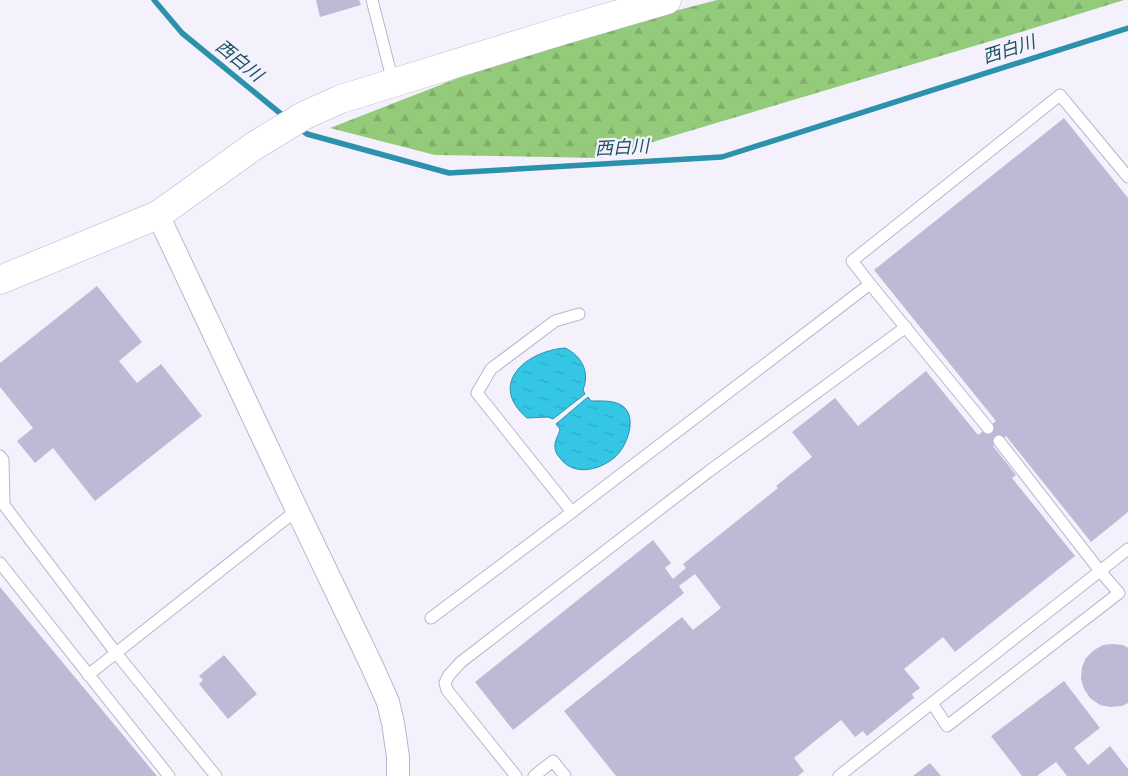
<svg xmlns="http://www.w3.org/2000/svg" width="1128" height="776" viewBox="0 0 1128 776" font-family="'Source Sans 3','Noto Sans JP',sans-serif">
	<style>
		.forest { fill: url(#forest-firs) }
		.water { fill: url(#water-ripples); stroke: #2c91aa }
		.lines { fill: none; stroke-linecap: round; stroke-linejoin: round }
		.stream { stroke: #2c91aa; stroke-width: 5.5 }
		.building { fill: #bfb9d5 }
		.service-casing { stroke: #bbb4d1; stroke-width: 13 }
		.minor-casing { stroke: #bbb4d1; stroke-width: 24 }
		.tertiary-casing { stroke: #bbb4d1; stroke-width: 29 }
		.service { stroke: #fff; stroke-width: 11 }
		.minor { stroke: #fff; stroke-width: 22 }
		.tertiary { stroke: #fff; stroke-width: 28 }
		.labels { text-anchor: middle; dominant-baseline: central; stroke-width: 4.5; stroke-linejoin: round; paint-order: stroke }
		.water-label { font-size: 18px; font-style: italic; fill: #1b5461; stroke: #f4f1fd }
	</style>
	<defs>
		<pattern id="forest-firs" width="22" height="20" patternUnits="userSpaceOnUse" patternTransform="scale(1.25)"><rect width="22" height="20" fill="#94cb7a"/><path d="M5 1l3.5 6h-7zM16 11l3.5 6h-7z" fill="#7fae69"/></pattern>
		<pattern id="water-ripples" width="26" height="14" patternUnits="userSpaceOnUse" patternTransform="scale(1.25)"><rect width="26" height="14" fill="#34c6e5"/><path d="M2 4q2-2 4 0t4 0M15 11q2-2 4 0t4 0" fill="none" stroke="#2da9c4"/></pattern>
	</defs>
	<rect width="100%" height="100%" fill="#f4f1fd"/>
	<path class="forest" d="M717,0H1124L1011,35L599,158L435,155L330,128L563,37L594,32Z"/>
	<path class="water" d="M565,348C582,356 590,372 583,390L585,394L553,419L548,417L527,418C487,384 526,351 565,348Z
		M588,397L591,401C600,401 613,400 621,405C639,415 627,448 614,458C598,471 573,476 560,458C557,455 555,451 555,447C554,441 559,435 560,429L556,424Z"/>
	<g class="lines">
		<path class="stream" d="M154,0L182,33L286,118
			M299,128L307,134L449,173L722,157L1128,28"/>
	</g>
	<path class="building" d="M316,0H359L361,5L320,17Z
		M1064,118L1128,198V512L1091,542L1006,436L993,446L1016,475L1012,478L1075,556L955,652L943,637L904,669L920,688L912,694L914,698L867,736L863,731L855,737L841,720L794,758L804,771L798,776H616L564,711L682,617L693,630L721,608L695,574L679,586L684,593L513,730L475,682L653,540L671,563L665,568L673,579L686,568L683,564L778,488L776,486L812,457L792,432L835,398L858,426L926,371L978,435L996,421L874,270Z
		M97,286L142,342L119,361L137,383L161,364L202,416L95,501L53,448L35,463L17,441L33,428L0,387V363Z
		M0,587L157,776H0Z
		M1113,644L1123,645L1128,648V703L1122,706L1110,707L1100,705L1090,698L1084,689L1081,679L1082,667L1086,658L1094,650L1103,645Z
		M224,655L257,694L228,719L199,684L203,680L199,676Z
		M1064,681L1100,728L1074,748L1088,765L1110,746L1128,769V776H1067L1056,762L1037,776H1022L991,736Z
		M930,763L941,776H913Z"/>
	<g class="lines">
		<g class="service-casing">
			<path id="service" d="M372,0L393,82
				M870,284L988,428
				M0,456L3,460L4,505L116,653L88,675
				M572,512L477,393L491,369L555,321L579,314
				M0,563L169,776
				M431,618L572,512L870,284L852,261L1060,95L1128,177
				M932,703L947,726L1119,593L1100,571L999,441
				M216,776L116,653L297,510
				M516,776L447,690L445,683L449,675L461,662L708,472L906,327
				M534,776L553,761L565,776
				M839,776L1128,549"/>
		</g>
		<g class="minor-casing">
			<path id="minor" d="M158,215L297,510L371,664L388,702L393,723L398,757V776"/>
		</g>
		<g class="tertiary-casing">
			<path id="tertiary" d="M0,280L158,215L254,146L305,115L341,99L561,31L667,0"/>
		</g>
		<use href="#service" class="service"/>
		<use href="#minor" class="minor"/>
		<use href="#tertiary" class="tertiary"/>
	</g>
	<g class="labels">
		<g class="water-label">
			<text transform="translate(1009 50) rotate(-18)">西白川</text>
			<text transform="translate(239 61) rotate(39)">西白川</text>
			<text transform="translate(622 148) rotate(-3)">西白川</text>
		</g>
	</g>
</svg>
